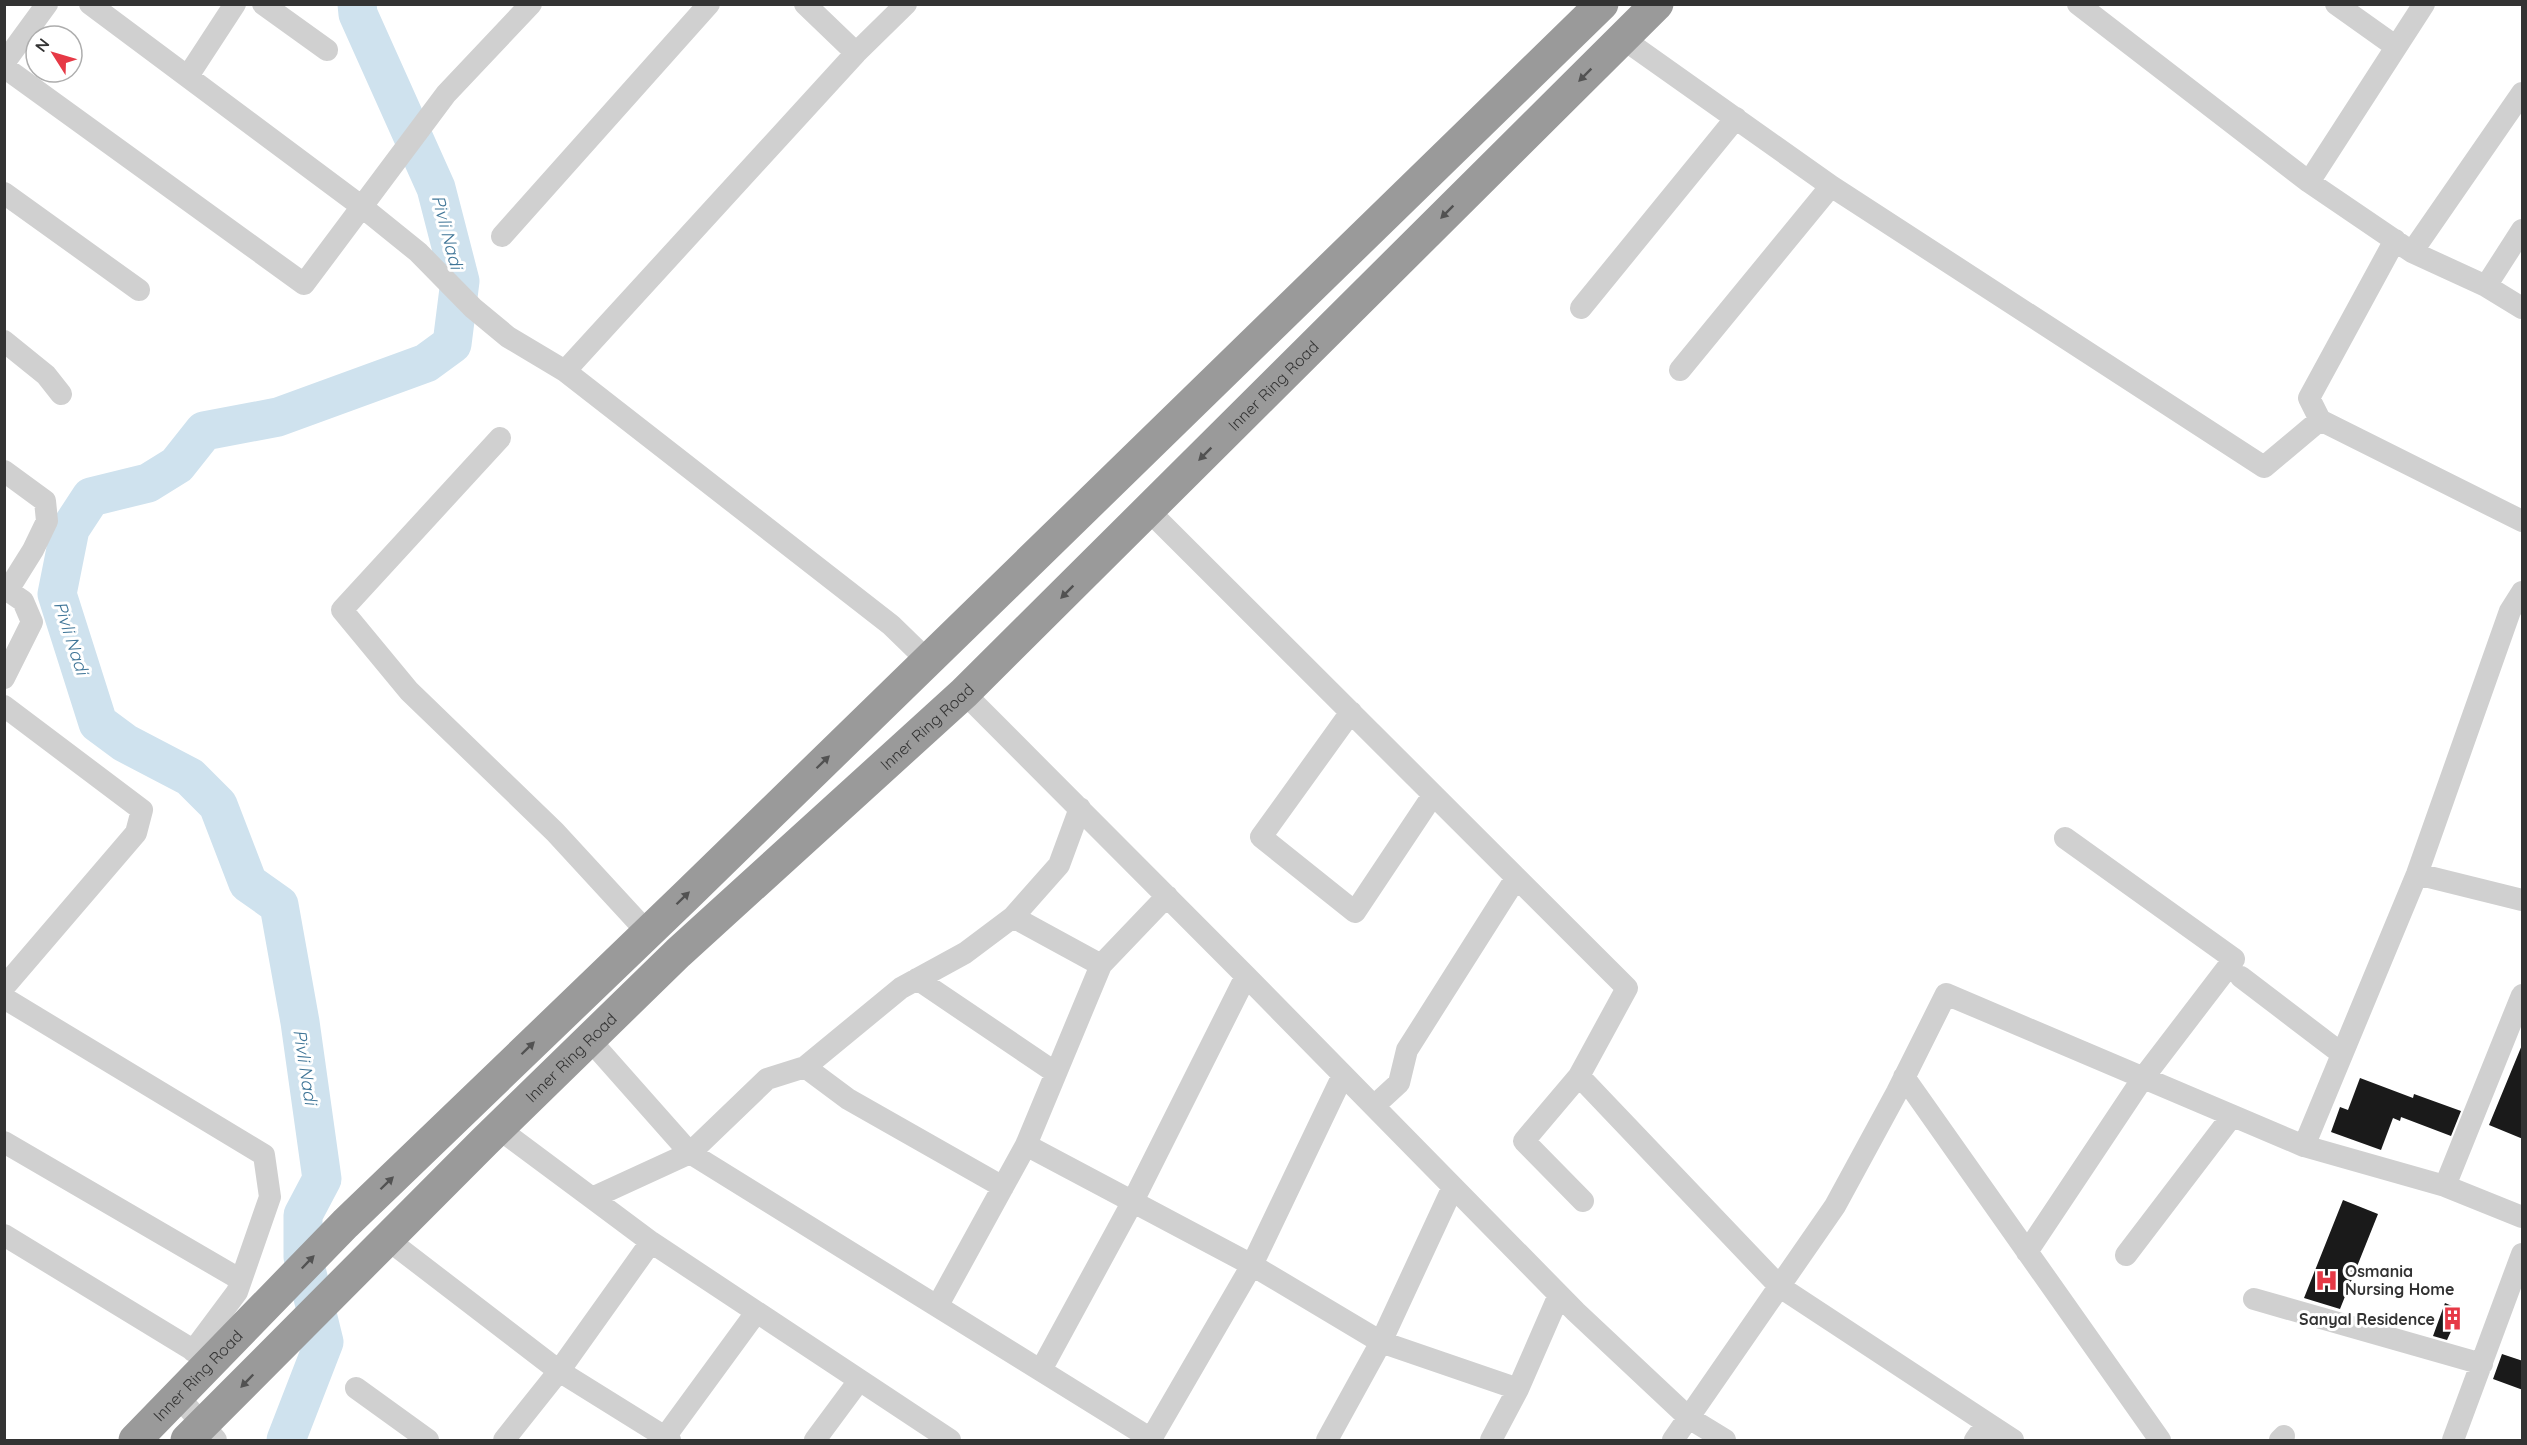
<svg xmlns="http://www.w3.org/2000/svg" width="2527" height="1445" viewBox="0 0 2527 1445" font-family="Quicksand,sans-serif">
<style>
.lines{fill:none;stroke-linecap:round;stroke-linejoin:round}
.river{stroke:#cfe2ee;stroke-width:39}
.building{fill:#1a1a1a}
.minor{stroke:#d0d0d0;stroke-width:22}
.highway{stroke:#9a9a9a;stroke-width:33}
.oneway{fill:#525252}
.labels{text-anchor:middle;stroke-width:6;stroke-linejoin:round;paint-order:stroke}
.street-label{font-size:16px;fill:#333;stroke:#fff}
.poi-label{font-size:16px;font-weight:bold;fill:#333;stroke:#fff;text-anchor:start}
.water-label{font-size:18px;font-style:italic;fill:#3f7597;stroke:#fff}
</style>
<rect width="100%" height="100%" fill="#fff"/>
<g class="lines">
<!-- river -->
<path class="river" d="M 286,1440 L 324,1342 L 303,1257 L 303,1215 L 322,1179 L 300,1022 L 279,905 L 248,883 L 218,805 L 190,777 L 125,743 L 98,723 L 57,594 L 70,529 L 91,497 L 148,483 L 177,465 L 204,431 L 278,417 L 426,363 L 452,344 L 460,281 L 436,188 L 358,14 L 357,4"/>
</g>
<!-- building -->
<path class="building" d="M 2522,1045 L 2523,1045 L 2523,1139 L 2489,1125 Z
M 2360,1078 L 2413,1098 L 2414,1094 L 2461,1111 L 2451,1136 L 2401,1117 L 2400,1121 L 2393,1118 L 2381,1150 L 2331,1132 L 2340,1107 L 2348,1110 Z
M 2343,1200 L 2378,1214 L 2340,1309 L 2304,1298 Z
M 2445,1303 L 2459,1309 L 2456,1329 L 2453,1327 L 2447,1340 L 2433,1336 Z
M 2502,1354 L 2523,1361 L 2523,1390 L 2493,1379 Z"/>
<g class="lines">
<!-- minor -->
<path class="minor" d="M 90,4 L 361,206 L 418,252 L 473,308 L 508,337 L 565,371
M 263,4 L 327,50
M 805,4 L 856,53
M 906,4 L 856,53 L 565,371 L 891,625 L 927,660
M 2078,4 L 2309,182
M 2336,4 L 2395,46
M 1622,38 L 1831,186 L 1680,370
M 4,63 L 47,4
M 4,67 L 304,284 L 446,94 L 531,4
M 188,76 L 235,4
M 2522,93 L 2412,252 L 2486,286 L 2522,308
M 1831,186 L 2264,467 L 2320,420
M 4,193 L 139,290
M 502,236 L 709,4
M 2395,240 L 2309,398 L 2320,420 L 2522,521
M 2412,252 L 2309,182 L 2424,4
M 2486,286 L 2522,230
M 1581,308 L 1736,118
M 4,341 L 46,375 L 61,394
M 500,438 L 342,610 L 409,691 L 555,832 L 648,933
M 4,471 L 45,501 L 47,521 L 33,550 L 8,590
M 1149,511 L 1627,988 L 1579,1076 L 1780,1287 L 1987,1423 L 1975,1440
M 4,588 L 23,601 L 32,622 L 4,678
M 2522,592 L 2510,611 L 2417,874 L 2304,1146 L 2445,1186 L 2522,1217
M 964,693 L 1246,976 L 1576,1312 L 1689,1418 L 1725,1440
M 4,706 L 142,810 L 136,833 L 4,987
M 1351,712 L 1261,837 L 1355,912 L 1433,795
M 2417,874 L 2522,900
M 1013,917 L 1059,865 L 1080,808
M 2241,977 L 2342,1054
M 917,979 L 1056,1073
M 4,998 L 264,1155 L 270,1197 L 237,1292 L 193,1351
M 589,1039 L 690,1153 L 1153,1440
M 805,1067 L 848,1099 L 1003,1187
M 1579,1076 L 1524,1141 L 1583,1201
M 1904,1077 L 2160,1440
M 1374,1106 L 1399,1083 L 1407,1050 L 1516,878
M 498,1128 L 592,1198 L 690,1153 L 767,1079 L 805,1067 L 901,988 L 965,953 L 1013,917 L 1101,965
M 4,1142 L 241,1280
M 1026,1145 L 1252,1265 L 1381,1342 L 1518,1389
M 2445,1186 L 2522,995
M 592,1198 L 651,1242
M 4,1235 L 206,1358
M 387,1239 L 559,1371 L 670,1440
M 2027,1252 L 2143,1078 L 2234,959 L 2065,838
M 2126,1255 L 2232,1116
M 2254,1299 L 2482,1364
M 938,1305 L 1026,1145 L 1101,965 L 1167,896
M 1041,1370 L 1133,1201 L 1246,976
M 356,1388 L 428,1440
M 178,1396 L 216,1440
M 1987,1423 L 2013,1440
M 665,1437 L 755,1314
M 1151,1439 L 1252,1265 L 1343,1075
M 504,1440 L 559,1371 L 651,1242 L 950,1440
M 815,1440 L 858,1382
M 1327,1440 L 1381,1342 L 1453,1187
M 1491,1440 L 1518,1389 L 1559,1295
M 1673,1440 L 1835,1206 L 1897,1092 L 1946,994 L 2304,1146
M 2280,1440 L 2284,1436
M 2453,1440 L 2522,1254"/>
<!-- highway -->
<g class="highway">
<path id="s1" d="M 135,1440 L 345,1224 L 687,895 L 1602,4"/>
<path id="s2" d="M 187,1440 L 485,1141 L 678,953 L 964,693 L 1657,4"/>
</g>
</g>
<!-- one-way arrows -->
<defs><path id="oneway-solid" d="M-6-.8H1V-3.2L6.5 0L1 3.2V.8H-6Z" transform="scale(1.5)"/></defs>
<g class="oneway">
<use href="#oneway-solid" transform="translate(1585 75) rotate(135)"/>
<use href="#oneway-solid" transform="translate(1447 212) rotate(135)"/>
<use href="#oneway-solid" transform="translate(1205 454) rotate(135)"/>
<use href="#oneway-solid" transform="translate(1067 592) rotate(135)"/>
<use href="#oneway-solid" transform="translate(823 762) rotate(-44)"/>
<use href="#oneway-solid" transform="translate(683 898) rotate(-44)"/>
<use href="#oneway-solid" transform="translate(528 1048) rotate(-44)"/>
<use href="#oneway-solid" transform="translate(387 1183) rotate(-44)"/>
<use href="#oneway-solid" transform="translate(308 1262) rotate(-46)"/>
<use href="#oneway-solid" transform="translate(247 1381) rotate(134)"/>
</g>
<!-- icons -->
<defs>
<symbol id="hospital-bare" viewBox="-9 -9 18 18"><path d="M-5-5h3v3.5h4V-5h3V5h-3V1.5h-4V5h-3Z" fill="#e63946" stroke="#fff" stroke-width="2.5" paint-order="stroke"/></symbol>
<symbol id="building-bare" viewBox="-9 -9 18 18"><path d="M-4-6H4V6H1V3H-1V6H-4ZM-2.5-4.3h1.7v1.8h-1.7ZM.8-4.3h1.7v1.8H.8ZM-2.5-1h1.7V.8h-1.7ZM.8-1h1.7V.8H.8Z" fill="#e63946" stroke="#fff" stroke-width="2.5" paint-order="stroke"/></symbol>
</defs>
<g fill-rule="evenodd">
<use href="#hospital-bare" x="2310" y="1264" width="33" height="33"/>
<use href="#building-bare" x="2436" y="1302" width="33" height="33"/>
</g>
<g class="labels">
<!-- street labels -->
<g class="street-label">
<text dy="6" stroke="none"><textPath href="#s2" startOffset="1514">Inner Ring Road</textPath></text>
<text dy="6" stroke="none"><textPath href="#s2" startOffset="1028">Inner Ring Road</textPath></text>
<text dy="6" stroke="none"><textPath href="#s2" startOffset="542">Inner Ring Road</textPath></text>
<text dy="6" stroke="none"><textPath href="#s1" startOffset="90">Inner Ring Road</textPath></text>
</g>
<!-- poi labels -->
<g class="poi-label">
<text x="2345" y="1277">Osmania<tspan x="2345" dy="18">Nursing Home</tspan></text>
<text x="2435" y="1325" text-anchor="end">Sanyal Residence</text>
</g>
<!-- water labels -->
<g class="water-label">
<text transform="translate(447 232) rotate(75)" y="6">Pivli Nadi</text>
<text transform="translate(71 638) rotate(72)" y="6">Pivli Nadi</text>
<text transform="translate(305 1067) rotate(81)" y="6">Pivli Nadi</text>
</g>
</g>
<!-- border -->
<rect width="2527" height="1445" fill="none" stroke="#333333" stroke-width="12"/>
<!-- north arrow -->
<g transform="translate(54 54) rotate(307)"><circle r="28" fill="#ffffff" stroke="#adadad" stroke-width="1.5"/>
<path d="M0-4.5L10 22L0 15L-10 22Z" fill="#e63946"/>
<text y="-9" font-size="16" font-weight="bold" text-anchor="middle" fill="#333333">N</text>
</g>
</svg>
